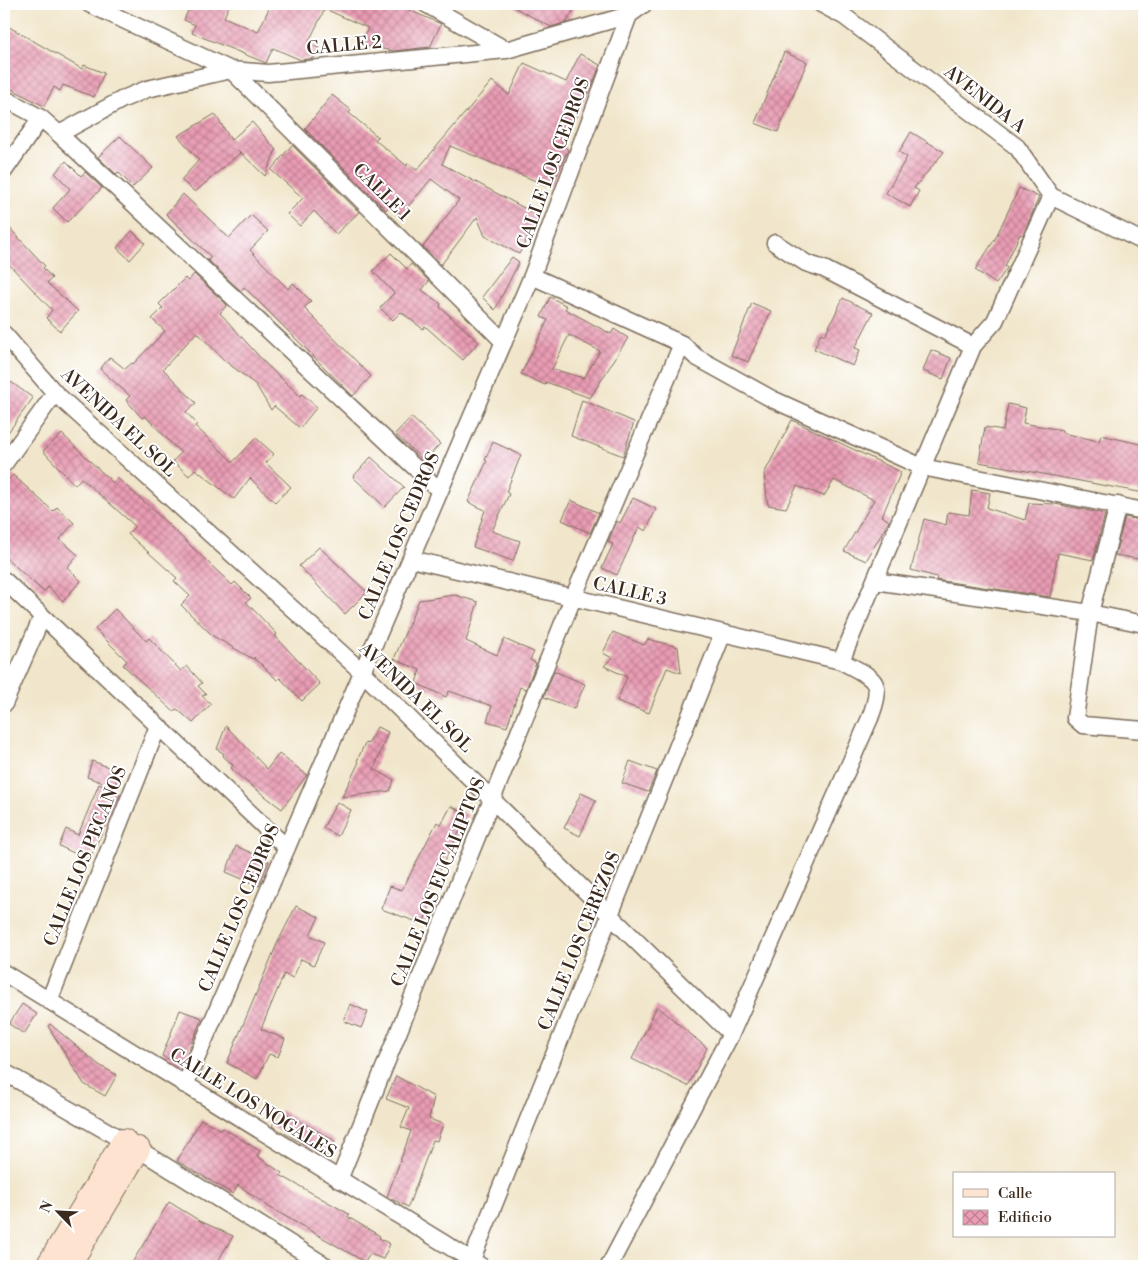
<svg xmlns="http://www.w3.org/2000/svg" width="1148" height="1270" viewBox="0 0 1148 1270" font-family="'Libre Bodoni',serif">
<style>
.building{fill:url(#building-cross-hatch);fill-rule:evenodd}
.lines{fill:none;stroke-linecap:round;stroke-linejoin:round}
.street-casing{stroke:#7b6c5b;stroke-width:19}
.secondary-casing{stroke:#7b6c5b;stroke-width:26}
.street{stroke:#fff;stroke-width:16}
.secondary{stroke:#fee3d1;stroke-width:24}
.labels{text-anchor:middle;stroke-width:4;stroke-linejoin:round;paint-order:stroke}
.street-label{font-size:18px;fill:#3b2a1e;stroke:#fff}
</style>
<defs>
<pattern id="building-cross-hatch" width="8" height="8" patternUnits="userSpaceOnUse" patternTransform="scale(1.25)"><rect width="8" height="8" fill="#e99cb4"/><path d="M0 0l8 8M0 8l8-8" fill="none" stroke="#be7f92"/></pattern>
</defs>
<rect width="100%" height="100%" fill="#fff"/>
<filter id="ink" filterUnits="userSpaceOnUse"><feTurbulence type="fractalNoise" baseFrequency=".02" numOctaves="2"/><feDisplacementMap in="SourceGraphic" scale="10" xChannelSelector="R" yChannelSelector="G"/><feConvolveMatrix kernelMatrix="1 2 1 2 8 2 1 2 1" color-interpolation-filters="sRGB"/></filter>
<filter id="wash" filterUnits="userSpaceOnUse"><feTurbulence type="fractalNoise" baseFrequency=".0096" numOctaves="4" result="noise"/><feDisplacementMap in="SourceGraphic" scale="20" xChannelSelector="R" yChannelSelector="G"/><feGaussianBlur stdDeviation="1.12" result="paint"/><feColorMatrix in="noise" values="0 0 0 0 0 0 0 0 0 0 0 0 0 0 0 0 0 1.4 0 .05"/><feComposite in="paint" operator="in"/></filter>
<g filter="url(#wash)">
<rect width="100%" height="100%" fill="#f1e6cb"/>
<g id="blocks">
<!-- building -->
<path class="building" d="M 191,4 L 230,4 L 224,17 L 258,32 L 271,4 L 395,4 L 441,24 L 430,47 L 394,51 L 360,45 L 368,28 L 325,9 L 308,43 L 319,48 L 314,58 L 301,60 L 273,48 L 266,63 L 192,33 L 195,25 L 184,20 Z
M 508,4 L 577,4 L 567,22 L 551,27 Z
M 4,24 L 82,69 L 84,65 L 104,73 L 94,97 L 63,85 L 60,91 L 54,87 L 44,106 L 4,85 Z
M 784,52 L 807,62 L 778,132 L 755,123 Z
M 580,54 L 600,65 L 593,83 L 561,143 L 568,150 L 551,187 L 450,146 L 442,164 L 539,216 L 519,254 L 485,236 L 477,217 L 441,265 L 423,247 L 459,200 L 431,179 L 401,215 L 390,205 L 386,210 L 305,129 L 332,95 L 351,110 L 349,113 L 378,137 L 375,140 L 407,166 L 408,163 L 417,170 L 492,81 L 509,95 L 524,63 L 566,82 Z
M 215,114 L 231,140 L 252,122 L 276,150 L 265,176 L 238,150 L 240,153 L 195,192 L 181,180 L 199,160 L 178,136 Z
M 911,132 L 944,152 L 914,188 L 919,191 L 910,207 L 886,193 L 907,157 L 899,152 Z
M 120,136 L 153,168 L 133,187 L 118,172 L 116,174 L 98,157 Z
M 292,145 L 359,212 L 336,234 L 314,211 L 300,226 L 287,214 L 303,198 L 271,170 Z
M 66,161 L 81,176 L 85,172 L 102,188 L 67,222 L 53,208 L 70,189 L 55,173 Z
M 1019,188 L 1039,197 L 1023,235 L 1020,234 L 1005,266 L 1007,268 L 996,284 L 975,270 L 995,239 Z
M 183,194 L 229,238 L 251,215 L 268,231 L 250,250 L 288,289 L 293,283 L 311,301 L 304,308 L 371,376 L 353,396 L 244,287 L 241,291 L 208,260 L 211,257 L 166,214 Z
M 4,222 L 45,266 L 43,268 L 52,278 L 47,283 L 78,311 L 60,331 L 46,318 L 52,310 L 4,259 Z
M 132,231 L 145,243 L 130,260 L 117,248 Z
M 391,253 L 407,269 L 411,264 L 429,281 L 422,290 L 441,304 L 440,307 L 479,342 L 463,360 L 425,326 L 423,329 L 401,312 L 393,320 L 380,308 L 394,293 L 373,271 Z
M 512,257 L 519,262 L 495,310 L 482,297 Z
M 194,274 L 227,305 L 220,313 L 265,363 L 300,396 L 302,394 L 317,407 L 300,428 L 274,406 L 271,410 L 256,385 L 224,360 L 197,332 L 163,369 L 196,403 L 186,412 L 197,424 L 195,426 L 233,462 L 256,438 L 274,454 L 266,463 L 291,487 L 275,502 L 250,478 L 234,499 L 195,469 L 189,476 L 173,461 L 181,453 L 145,416 L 142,418 L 126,400 L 130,396 L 100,369 L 110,357 L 125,369 L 132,363 L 133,364 L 165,331 L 152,319 L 163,308 L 159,304 L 185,278 L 188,281 Z
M 550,297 L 567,306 L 565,309 L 611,334 L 614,329 L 628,338 L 590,398 L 546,382 L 545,385 L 521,374 L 548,320 L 541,317 ZM 569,335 L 600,351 L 584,378 L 552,369 Z
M 843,298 L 873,313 L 855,348 L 860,350 L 853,366 L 814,349 L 821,333 L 825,335 Z
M 752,303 L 771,311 L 748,362 L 731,355 Z
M 931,350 L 951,358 L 943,379 L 923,371 Z
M 11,382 L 33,398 L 4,438 L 4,392 Z
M 582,400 L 634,422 L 623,456 L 571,436 Z
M 1008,404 L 1026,408 L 1023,423 L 1062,430 L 1062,433 L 1099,441 L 1101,435 L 1144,445 L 1144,493 L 979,462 L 985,427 L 1003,430 Z
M 411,417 L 440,444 L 424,461 L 395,434 Z
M 792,420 L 901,472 L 882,516 L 889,521 L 866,561 L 844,551 L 874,500 L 834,480 L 824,496 L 797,486 L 786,508 L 768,505 L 764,474 Z
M 62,434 L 113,483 L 117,478 L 151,508 L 232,585 L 235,582 L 251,598 L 246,602 L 277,634 L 275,636 L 320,684 L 302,701 L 280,678 L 277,680 L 261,664 L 254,659 L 255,657 L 253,659 L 213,636 L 181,605 L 190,596 L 174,581 L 177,578 L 128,534 L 135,526 L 81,478 L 75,485 L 43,451 Z
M 493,442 L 521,455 L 506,492 L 509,494 L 492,531 L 520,541 L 513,561 L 473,547 L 485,510 L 468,502 L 487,461 L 485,460 Z
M 371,457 L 404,487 L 385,507 L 353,477 Z
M 13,475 L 53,511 L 57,507 L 74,523 L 60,539 L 78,555 L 67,567 L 81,581 L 63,601 L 48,587 L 44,592 L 4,556 L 4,485 Z
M 972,490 L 990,493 L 987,508 L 1025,520 L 1029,503 L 1055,504 L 1105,514 L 1093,560 L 1058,553 L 1050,597 L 936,580 L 937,577 L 911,570 L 924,519 L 946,525 L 948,512 L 969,515 Z
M 633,498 L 656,509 L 646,531 L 639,527 L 617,575 L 602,568 L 613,544 L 608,542 L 617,521 L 620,523 Z
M 571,500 L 599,513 L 590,533 L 562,520 Z
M 1125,517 L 1144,521 L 1144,560 L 1115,555 Z
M 319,547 L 367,592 L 345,614 L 299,566 Z
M 455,595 L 478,602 L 466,641 L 497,655 L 504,639 L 534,652 L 530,660 L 536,663 L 526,689 L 520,687 L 507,727 L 487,721 L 492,706 L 449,691 L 446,697 L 416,683 L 420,670 L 394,659 L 419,600 Z
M 115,609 L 146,641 L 149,638 L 181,671 L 187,666 L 202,683 L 198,686 L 206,694 L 202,696 L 211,704 L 193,723 L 177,709 L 173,711 L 123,665 L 127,661 L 95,629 Z
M 613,632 L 644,645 L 648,639 L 678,647 L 681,673 L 667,668 L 649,713 L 617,701 L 627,677 L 604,666 L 612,658 L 603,653 Z
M 554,671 L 585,684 L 574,709 L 544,697 Z
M 226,726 L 267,769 L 279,754 L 307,775 L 282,809 L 240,777 L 231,768 L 233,765 L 223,756 L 224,754 L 217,749 Z
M 377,727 L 388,732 L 374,769 L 394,780 L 390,791 L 342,797 L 359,762 L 357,761 L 365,743 L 368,744 Z
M 92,761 L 119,771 L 114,787 L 87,777 Z
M 630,761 L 657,771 L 648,792 L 622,783 Z
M 99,784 L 120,794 L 89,860 L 59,846 L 66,829 L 78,835 Z
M 581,793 L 596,800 L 580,836 L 564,828 Z
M 337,802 L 351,810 L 338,836 L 323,828 Z
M 451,806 L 468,815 L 425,899 L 434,893 L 423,924 L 381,909 L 390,886 L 402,890 L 437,822 L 441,825 Z
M 236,846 L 269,861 L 259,886 L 226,872 Z
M 296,906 L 319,917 L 310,935 L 324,942 L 314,965 L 301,959 L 293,978 L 284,974 L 261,1029 L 285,1039 L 278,1057 L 269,1054 L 257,1079 L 227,1063 L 277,944 Z
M 22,1004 L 37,1014 L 24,1034 L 9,1024 Z
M 350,1004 L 368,1012 L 361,1028 L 344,1021 Z
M 657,1006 L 707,1048 L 688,1086 L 632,1059 Z
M 180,1010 L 202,1018 L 182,1066 L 162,1056 Z
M 50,1024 L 99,1065 L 117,1075 L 105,1096 L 84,1084 L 48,1026 Z
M 396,1076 L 434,1097 L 429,1119 L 443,1124 L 437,1141 L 433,1140 L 408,1207 L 387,1197 L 411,1131 L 401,1127 L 409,1108 L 386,1099 Z
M 281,1110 L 335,1141 L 326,1157 L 272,1126 Z
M 201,1119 L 221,1130 L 223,1128 L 260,1151 L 257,1156 L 282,1173 L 280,1175 L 349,1214 L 348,1217 L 380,1236 L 379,1238 L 390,1244 L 383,1259 L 370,1254 L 365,1262 L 269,1207 L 238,1185 L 233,1194 L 177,1161 Z
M 169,1202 L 200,1221 L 233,1236 L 215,1266 L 130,1266 Z"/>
</g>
</g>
<g filter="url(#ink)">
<use href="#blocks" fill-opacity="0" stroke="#7b6c5b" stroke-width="1"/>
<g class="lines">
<defs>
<path id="street" d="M 89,4 L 231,70 L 504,342
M 426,4 L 506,50
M 821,4 L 845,17 L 1017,147 L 1051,196 L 1144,242
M 4,98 L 41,118 L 59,134 L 440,491
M 59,134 L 123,99 L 147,89 L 231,70 L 268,73 L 506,50 L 629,15 L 631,9
M 4,171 L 41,118
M 775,243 L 806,263 L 824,269 L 973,346
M 532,276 L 682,344 L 696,357 L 772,399 L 922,467 L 1144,511
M 4,334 L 55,393 L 362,672 L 731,1034
M 4,464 L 55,393
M 1118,505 L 1090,613 L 1075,718 L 1083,725 L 1144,730
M 411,559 L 841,661 C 874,679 885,679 870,718 L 731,1034 L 609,1266
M 4,580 L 287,848
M 875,581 L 1090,613 L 1144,624
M 841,661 L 973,346 L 995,321 L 1051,196
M 4,704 L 42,617
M 4,973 L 481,1266
M 49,1001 L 158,726
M 4,1072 L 138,1149 L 326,1266
M 185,1085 L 532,276 L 629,15 L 644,4
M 339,1180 L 573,598 L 682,344
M 471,1262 L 723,633"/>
<path id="secondary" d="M 48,1266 L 124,1141
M 68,1266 L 138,1149"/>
</defs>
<!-- street casing -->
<use href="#street" class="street-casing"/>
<!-- secondary casing -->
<use href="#secondary" class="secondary-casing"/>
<!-- street -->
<use href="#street" class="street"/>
<!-- secondary -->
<use href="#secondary" class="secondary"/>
</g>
</g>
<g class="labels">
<!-- street labels -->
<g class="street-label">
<text transform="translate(344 45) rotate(-5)" y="6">CALLE 2</text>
<text transform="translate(985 99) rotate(38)" y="6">AVENIDA A</text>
<text transform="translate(553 163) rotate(-70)" y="6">CALLE LOS CEDROS</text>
<text transform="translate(382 192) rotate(45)" y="6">CALLE 1</text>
<text transform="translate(119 422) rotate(43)" y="6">AVENIDA EL SOL</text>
<text transform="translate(399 536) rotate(-67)" y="6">CALLE LOS CEDROS</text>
<text transform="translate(630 591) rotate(13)" y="6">CALLE 3</text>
<text transform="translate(416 697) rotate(44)" y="6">AVENIDA EL SOL</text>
<text transform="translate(85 856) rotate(-68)" y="6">CALLE LOS PECANOS</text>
<text transform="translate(438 882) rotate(-68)" y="6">CALLE LOS EUCALIPTOS</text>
<text transform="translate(239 908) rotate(-67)" y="6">CALLE LOS CEDROS</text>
<text transform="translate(579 941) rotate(-68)" y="6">CALLE LOS CEREZOS</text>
<text transform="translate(253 1103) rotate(32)" y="6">CALLE LOS NOGALES</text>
</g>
</g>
<!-- margin -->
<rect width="1148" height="1270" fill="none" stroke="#fff" stroke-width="20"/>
<!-- legend -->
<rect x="953" y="1172" width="162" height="65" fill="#ffffff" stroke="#b1aaa5"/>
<rect x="963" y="1189" width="25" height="8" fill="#fee3d1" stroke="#b1aaa5"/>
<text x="998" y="1198" font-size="15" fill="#3b2a1e">Calle</text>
<rect x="963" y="1210" width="25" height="15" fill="url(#building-cross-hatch)" stroke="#b1aaa5"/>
<text x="998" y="1222" font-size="15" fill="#3b2a1e">Edificio</text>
<!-- north arrow -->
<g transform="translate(58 1212) rotate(294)" stroke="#ffffff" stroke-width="4" paint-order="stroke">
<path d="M0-4L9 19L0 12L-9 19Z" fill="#3b2a1e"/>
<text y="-8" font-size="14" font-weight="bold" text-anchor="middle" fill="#3b2a1e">N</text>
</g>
</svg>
